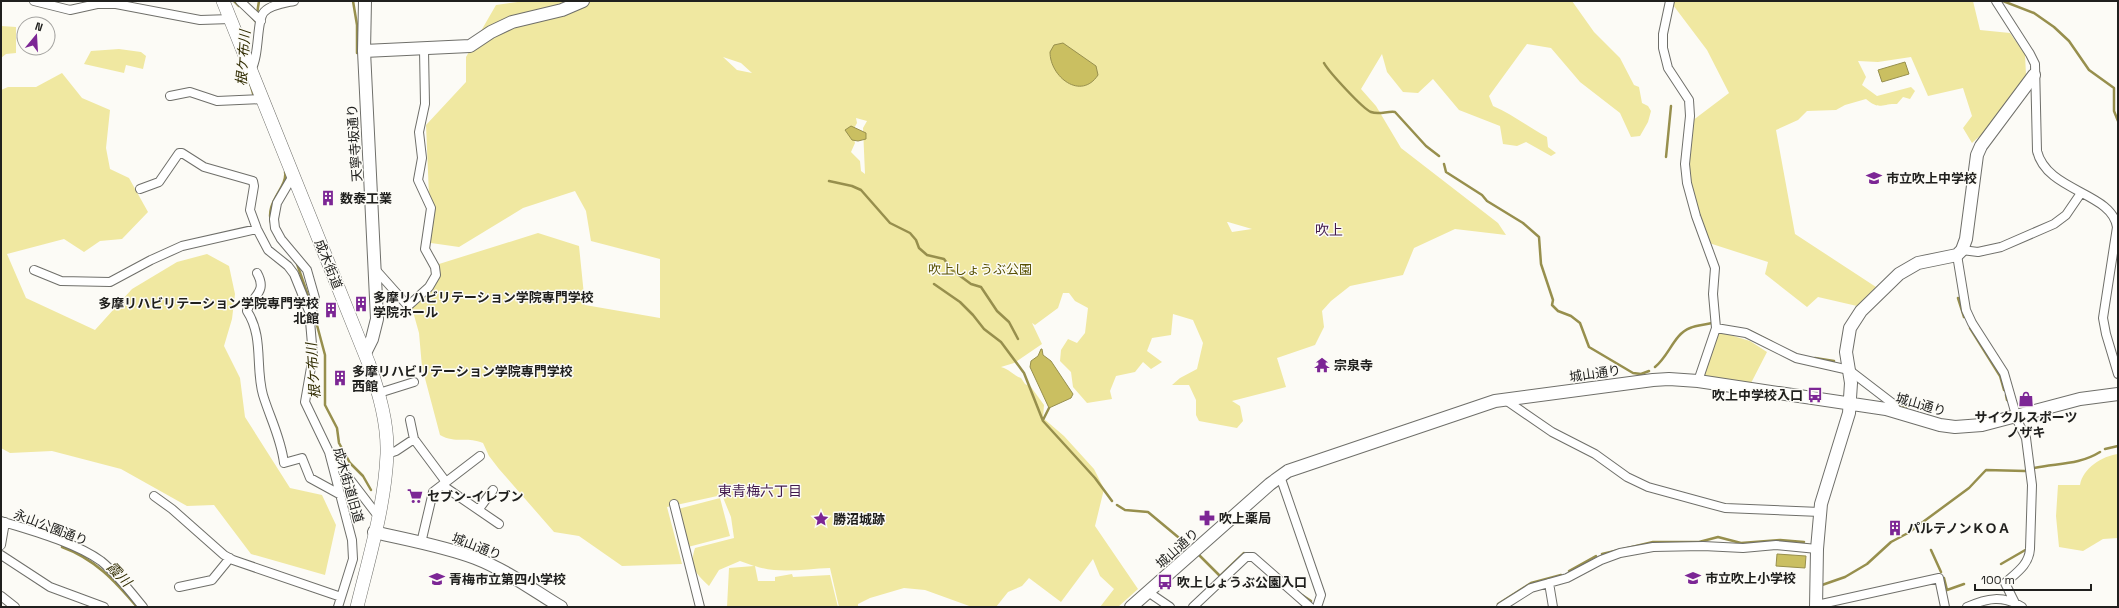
<svg xmlns="http://www.w3.org/2000/svg" width="2119" height="608" viewBox="0 0 2119 608" font-family="'Space Grotesk','Noto Sans JP',sans-serif">
<style>
.green{fill:#f0e8a1;fill-rule:evenodd}
.water{fill:#cabf61;stroke:#978f4d}
.lines{fill:none;stroke-linecap:round;stroke-linejoin:round}
.stream{stroke:#978f4d;stroke-width:2.5}
.street-casing{stroke:#6f6f6a;stroke-width:10}
.secondary-casing{stroke:#6f6f6a;stroke-width:14}
.primary-casing{stroke:#6f6f6a;stroke-width:14}
.street{stroke:#fff;stroke-width:8}
.secondary{stroke:#fff;stroke-width:12}
.primary{stroke:#fff;stroke-width:13}
.labels{text-anchor:middle;stroke-width:3;stroke-linejoin:round;paint-order:stroke}
.street-label{font-size:13px;fill:#20201e;stroke:#fcfbf6}
.poi-label{font-size:13px;font-weight:bold;fill:#20201e;stroke:#fcfbf6;text-anchor:start}
.park-label{font-size:13px;fill:#575002;stroke:#fcfbf6}
.water-label{font-size:14px;font-style:italic;fill:#322d03;stroke:#fcfbf6}
.neighbourhood-label{font-size:14px;fill:#41194d;stroke:#fcfbf6}
</style>
<rect width="100%" height="100%" fill="#fcfbf6"/>
<!-- green -->
<path class="green" d="M 525,1 L 1572,1 L 1594,32 L 1620,58 L 1634,85 L 1639,87 L 1642,103 L 1648,106 L 1651,111 L 1648,122 L 1640,136 L 1631,137 L 1620,113 L 1580,82 L 1551,48 L 1527,44 L 1489,96 L 1493,106 C 1512,114 1528,127 1547,137 L 1548,147 L 1556,153 L 1551,156 L 1526,142 L 1517,146 L 1503,144 L 1500,126 L 1459,110 L 1433,79 L 1418,93 L 1403,92 L 1387,72 L 1382,54 L 1361,89 L 1376,106 L 1401,148 L 1498,223 L 1506,235 L 1455,229 L 1414,248 L 1403,275 L 1350,286 L 1331,301 L 1322,311 L 1324,327 L 1315,345 L 1277,358 L 1286,387 L 1232,401 L 1240,406 L 1243,421 L 1237,428 L 1199,421 L 1196,415 L 1196,400 L 1189,385 L 1172,385 L 1180,378 L 1197,369 L 1203,343 L 1193,320 L 1173,314 L 1171,335 L 1152,338 L 1147,351 L 1162,362 L 1151,369 L 1143,362 L 1135,372 L 1116,376 L 1110,391 L 1112,399 L 1087,403 L 1073,387 L 1071,372 L 1060,361 L 1061,350 L 1068,339 L 1077,343 L 1085,333 L 1088,308 L 1075,301 L 1069,293 L 1063,293 L 1058,308 L 1035,325 L 1032,323 L 1042,344 L 1014,363 L 1001,367 C 1011,370 1014,376 1021,378 L 1025,384 L 1031,387 L 1044,405 L 1043,418 L 1064,436 L 1094,469 L 1104,489 L 1095,526 L 1138,589 L 1118,607 L 1100,607 L 1114,589 L 1100,576 L 1093,559 L 1061,602 L 1029,578 L 1022,586 L 1008,592 L 996,607 L 972,607 L 925,590 L 904,588 L 870,598 L 858,604 L 858,607 L 839,607 L 830,568 C 805,569 778,574 755,566 L 758,581 L 775,581 L 775,577 L 792,574 L 793,577 L 830,575 L 838,607 L 727,607 L 729,568 L 754,566 L 740,561 L 719,570 L 709,586 C 695,573 689,567 695,548 L 734,538 L 731,517 L 722,495 L 667,507 L 682,564 L 622,566 L 579,536 L 554,532 L 499,469 L 489,456 L 483,443 C 466,436 456,444 440,435 L 422,367 L 419,333 L 412,308 L 437,281 L 439,264 L 538,233 L 579,246 L 585,305 L 660,318 L 660,259 L 591,241 L 586,211 L 575,191 L 523,208 L 459,247 L 431,243 L 426,125 L 466,82 L 466,57 L 496,5 ZM 723,57 L 741,63 L 752,73 L 737,70 ZM 856,118 L 867,121 L 863,128 L 865,174 L 861,171 L 860,161 L 851,152 L 855,143 L 852,132 L 857,123 ZM 1227,222 L 1228,222 L 1252,229 L 1232,232 Z
M 1670,1 L 1973,1 L 1980,30 L 2010,33 L 2025,54 L 2026,75 L 1990,127 L 1972,143 L 1963,128 L 1972,116 L 1963,88 L 1928,96 L 1911,57 L 1878,62 L 1858,61 L 1866,77 L 1862,85 L 1877,96 L 1911,87 L 1915,91 L 1910,99 L 1903,97 L 1897,104 C 1882,103 1880,111 1866,99 L 1845,105 L 1836,110 L 1807,111 L 1798,120 L 1776,130 L 1795,234 L 1876,287 L 1857,306 L 1818,297 L 1807,307 L 1765,274 L 1768,262 L 1709,243 L 1691,188 L 1688,167 L 1692,121 L 1729,93 L 1707,50 Z
M 1,26 L 16,27 L 16,53 L 6,54 L 1,58 Z
M 119,49 L 141,52 L 146,56 L 143,69 L 126,65 L 124,73 L 84,64 L 91,51 Z
M 62,73 L 82,98 L 110,110 L 106,148 L 110,169 L 129,178 L 148,212 L 122,239 L 100,241 L 84,252 L 64,239 L 7,254 L 26,298 L 95,330 L 132,289 L 177,262 L 207,254 L 229,266 L 235,294 L 232,319 L 224,346 L 240,378 L 245,417 L 290,488 L 322,495 L 336,525 L 325,575 L 251,554 L 214,505 L 187,506 L 121,469 L 52,451 L 10,453 L 1,448 L 1,90 L 8,87 L 36,87 Z
M 1720,332 L 1750,341 L 1767,352 L 1750,385 L 1706,378 L 1703,374 L 1716,333 Z
M 2118,454 L 2118,538 L 2103,539 L 2083,551 L 2059,547 L 2056,516 L 2058,485 L 2080,485 C 2083,468 2102,456 2118,454 Z
M 720,498 L 730,536 L 688,547 L 678,509 Z"/>
<!-- water -->
<path class="water" d="M 1063,43 L 1096,66 L 1098,75 C 1081,101 1050,77 1050,52 L 1054,45 Z
M 1905,62 L 1909,74 L 1882,82 L 1878,70 Z
M 851,126 L 866,133 L 866,139 L 858,141 L 852,140 L 845,130 Z
M 1041,349 L 1042,349 L 1043,355 L 1051,361 L 1073,394 L 1071,398 L 1049,408 L 1030,367 L 1031,361 L 1038,356 Z
M 1777,554 L 1806,556 L 1805,568 L 1776,566 Z"/>
<g class="lines">
<!-- stream -->
<path class="stream" d="M 234,1 L 239,6
M 353,1 L 357,25 L 357,53
M 2003,1 L 2034,13 L 2054,27 L 2069,41 L 2089,70 L 2114,88 L 2114,111 L 2118,121
M 257,14 L 259,1
M 252,17 L 256,22
M 1324,63 C 1329,72 1363,109 1371,112 C 1379,115 1387,111 1395,112 L 1426,146 L 1439,156
M 250,83 L 254,97
M 1666,157 L 1671,106
M 1444,164 L 1446,172 L 1482,195 L 1487,201 L 1523,223 L 1539,237 L 1541,264 L 1553,300 L 1552,305 L 1558,311 L 1571,316 L 1580,323 L 1589,347 L 1633,373 L 1641,374 L 1649,371
M 829,181 L 852,186 L 861,190 L 890,223 L 910,233 L 916,240 L 919,248 L 927,255 L 944,259 L 952,270 L 971,284 L 981,287 L 997,311 L 1009,322 L 1018,339
M 272,226 C 263,202 288,188 285,172
M 296,261 L 311,304
M 934,284 L 960,302 L 973,315 L 984,329 L 1001,342 L 1024,373 L 1043,421 L 1095,478 L 1112,501
M 1958,298 L 1964,317
M 314,314 L 325,355 L 325,405 L 337,428 L 339,443 L 350,463 L 363,476 L 371,490
M 1970,328 L 2000,376 L 2004,390
M 1750,331 L 1772,342
M 1815,358 L 1834,361
M 1655,367 C 1669,356 1674,334 1690,328 C 1697,325 1705,325 1712,323
M 2006,395 L 2007,400
M 1894,401 L 1906,408
M 1043,420 L 1049,408
M 2105,449 L 2118,446
M 2034,468 C 2058,463 2079,465 2100,452
M 1117,505 L 1125,510 L 1148,512 L 1190,547
M 62,547 C 95,559 115,581 137,607
M 1931,550 L 1941,572
M 1198,554 L 1220,576 L 1244,553
M 1602,554 L 1653,542 L 1699,542 L 1718,537 L 1741,543 L 1780,540 L 1804,542
M 2001,564 L 2027,549
M 1569,571 L 1596,556
M 1944,578 L 1947,590 L 1964,584
M 1822,585 L 1845,577 L 1867,564 L 1891,542 L 1908,533 L 1969,488 L 1986,470 L 2025,471
M 1302,595 L 1311,601
M 1498,604 L 1531,583 L 1561,575"/>
<defs>
<path id="street" d="M 34,1 L 70,10 L 97,4 L 116,4 L 200,20 L 231,19
M 240,1 L 261,21
M 1670,1 L 1663,34 L 1663,48 L 1668,68 L 1689,100 L 1690,116 L 1685,164 L 1687,183 L 1696,216 L 1715,268 L 1713,294 L 1716,328 L 1698,381
M 1996,1 L 2030,54 L 2035,64 L 2037,151 C 2047,192 2112,192 2117,227 L 2103,318 L 2106,334 L 2118,374
M 251,70 C 260,55 256,21 264,12 C 270,5 285,3 294,1
M 170,96 L 190,92 L 217,101 L 263,99
M 294,174 L 277,203 L 274,219 L 275,228 L 281,239 L 307,270 L 315,298 L 310,321 L 313,356 L 305,402 L 329,452 L 352,540 L 353,559 L 338,607
M 140,189 L 159,182 L 179,153 L 182,153 L 204,167 L 253,181 L 254,186 L 250,210 L 257,229 L 268,250 L 288,266 L 294,274 L 311,316
M 1962,250 L 1978,252 L 2001,247 L 2054,224 L 2066,215 L 2081,193
M 1957,255 L 1966,310 L 1972,323 L 2004,373 L 2018,422 L 2026,438 L 2032,485 L 2030,549 C 2029,565 2016,573 2005,583 L 2015,603
M 375,269 L 408,306 L 429,287 L 436,275 L 435,267 L 425,249 L 431,208 L 418,180 L 422,158 L 419,132 L 425,104 L 424,50
M 34,270 L 61,281 L 110,282 L 151,260 L 182,246 L 257,229
M 257,273 C 268,293 252,295 247,311 C 264,337 255,367 263,395 C 270,418 281,438 284,463 L 302,458 L 310,478 L 341,495
M 1716,328 L 1746,333 L 1796,358 L 1849,370 L 1892,403 L 1898,412
M 379,393 L 414,382
M 1504,399 L 1552,432 L 1595,454 L 1627,477 L 1648,487 L 1725,508 L 1820,512
M 410,420 L 414,439 L 446,482
M 387,454 L 396,451 L 414,439
M 332,456 L 378,516
M 1280,476 L 1321,595 L 1317,607
M 442,485 L 499,524
M 154,496 L 172,509 L 224,555 L 233,560 L 341,597
M 674,504 L 700,607
M 479,509 L 493,490
M 1,521 C 32,531 75,542 101,561 C 117,574 130,591 143,607
M 421,543 L 433,492 L 480,456
M 1,545 L 5,522
M 1,555 L 50,587 L 104,607
M 1549,583 L 1553,607
M 179,587 L 212,580 L 230,558
M 1148,592 L 1170,607
M 1,596 L 15,607
M 1817,605 L 1939,578 L 1945,607
M 1193,607 L 1246,557 L 1253,557 L 1310,607
M 1501,607 L 1531,588 L 1567,578 L 1601,560 L 1620,553 L 1653,547 L 1703,546 L 1743,548 L 1776,545 L 1817,549
M 1967,607 C 1987,598 2003,595 2022,607"/>
<path id="secondary" d="M 365,1 L 364,51 L 377,319 L 372,339 L 365,353
M 364,51 L 470,46 L 491,32 L 512,22 L 562,10 L 583,1
M 374,532 C 408,540 443,546 475,558 C 506,570 533,590 561,607
M 1131,607 L 1270,484 L 1288,471 L 1495,401 L 1653,380 L 1669,379 L 1698,381 L 1886,409 L 1940,425 L 1955,427 L 1982,425 L 2080,399 L 2118,394
M 1816,607 L 1817,549 L 1821,504 L 1849,413 L 1851,383 L 1846,352 L 1850,328 L 1861,311 L 1899,274 L 1918,263 L 1957,255 L 1962,250 L 1966,239 L 1977,155 L 1981,146 L 2034,75"/>
<path id="primary" d="M 223,1 L 369,364 C 379,393 388,423 387,454 C 385,505 369,558 357,607"/>
</defs>
<!-- street casing -->
<use href="#street" class="street-casing"/>
<!-- secondary casing -->
<use href="#secondary" class="secondary-casing"/>
<!-- primary casing -->
<use href="#primary" class="primary-casing"/>
<!-- street -->
<use href="#street" class="street"/>
<!-- secondary -->
<use href="#secondary" class="secondary"/>
<!-- primary -->
<use href="#primary" class="primary"/>
</g>
<!-- icons -->
<defs>
<symbol id="school-bare" viewBox="-9 -9 18 18"><path d="M0-5L7-2L0 1L-7-2ZM-4 1L0 2.5L4 1V4Q0 6-4 4Z" fill="#7c2695" stroke="#fcfbf6" stroke-width="2.5" paint-order="stroke"/></symbol>
<symbol id="building-bare" viewBox="-9 -9 18 18"><path d="M-4-6H4V6H1V3H-1V6H-4ZM-2.5-4.3h1.7v1.8h-1.7ZM.8-4.3h1.7v1.8H.8ZM-2.5-1h1.7V.8h-1.7ZM.8-1h1.7V.8H.8Z" fill="#7c2695" stroke="#fcfbf6" stroke-width="2.5" paint-order="stroke"/></symbol>
<symbol id="temple-bare" viewBox="-9 -9 18 18"><path d="M0-6L5-2H3V0L6.5 2.5H4V6H1.5V3h-3V6H-4V2.5H-6.5L-3 0V-2H-5Z" fill="#7c2695" stroke="#fcfbf6" stroke-width="2.5" paint-order="stroke"/></symbol>
<symbol id="bus-bare" viewBox="-9 -9 18 18"><path d="M-5-6H5V4H4V6H2V4H-2V6H-4V4H-5ZM-3.5-4V0h7V-4ZM-3.5 1.2v1.5H-2V1.2ZM2 1.2v1.5H3.5V1.2Z" fill="#7c2695" stroke="#fcfbf6" stroke-width="2.5" paint-order="stroke"/></symbol>
<symbol id="shop-bare" viewBox="-9 -9 18 18"><path d="M-5-2.5h2.3a2.7 3.5 0 0 1 5.4 0H5L5.5 6h-11ZM-1.5-2.5h3a1.5 2.3 0 0 0-3 0Z" fill="#7c2695" stroke="#fcfbf6" stroke-width="2.5" paint-order="stroke"/></symbol>
<symbol id="supermarket-bare" viewBox="-9 -9 18 18"><path d="M-6-5.5h2.5l.6 2H6L4.5 2H-2.5L-4.4-4H-6ZM-1.5 3.2a1.3 1.3 0 1 0 .1 0ZM3 3.2a1.3 1.3 0 1 0 .1 0Z" fill="#7c2695" stroke="#fcfbf6" stroke-width="2.5" paint-order="stroke"/></symbol>
<symbol id="pharmacy-bare" viewBox="-9 -9 18 18"><path d="M-2-6h4v4h4v4h-4v4h-4v-4h-4v-4h4Z" fill="#7c2695" stroke="#fcfbf6" stroke-width="2.5" paint-order="stroke"/></symbol>
<symbol id="sight-bare" viewBox="-9 -9 18 18"><path d="M0-6L1.8-2.2L6-1.7L2.9 1.2L3.7 5.4L0 3.3L-3.7 5.4L-2.9 1.2L-6-1.7L-1.8-2.2Z" fill="#7c2695" stroke="#fcfbf6" stroke-width="2.5" paint-order="stroke"/></symbol>
</defs>
<g fill-rule="evenodd">
<use href="#school-bare" x="1863" y="167" width="22" height="22"/>
<use href="#building-bare" x="317" y="187" width="22" height="22"/>
<use href="#building-bare" x="350" y="293" width="22" height="22"/>
<use href="#building-bare" x="320" y="299" width="22" height="22"/>
<use href="#temple-bare" x="1311" y="354" width="22" height="22"/>
<use href="#building-bare" x="329" y="367" width="22" height="22"/>
<use href="#bus-bare" x="1804" y="384" width="22" height="22"/>
<use href="#shop-bare" x="2015" y="388" width="22" height="22"/>
<use href="#supermarket-bare" x="404" y="485" width="22" height="22"/>
<use href="#pharmacy-bare" x="1196" y="507" width="22" height="22"/>
<use href="#sight-bare" x="810" y="508" width="22" height="22"/>
<use href="#building-bare" x="1884" y="517" width="22" height="22"/>
<use href="#school-bare" x="1682" y="567" width="22" height="22"/>
<use href="#school-bare" x="426" y="568" width="22" height="22"/>
<use href="#bus-bare" x="1154" y="571" width="22" height="22"/>
</g>
<g class="labels">
<!-- street labels -->
<g class="street-label">
<text transform="translate(354 143) rotate(-94)" y="5">天寧寺坂通り</text>
<text transform="translate(329 264) rotate(68)" y="5">成木街道</text>
<text transform="translate(1595 373) rotate(-8)" y="5">城山通り</text>
<text transform="translate(1921 404) rotate(16)" y="5">城山通り</text>
<text transform="translate(349 485) rotate(74)" y="5">成木街道旧道</text>
<text transform="translate(51 527) rotate(21)" y="5">永山公園通り</text>
<text transform="translate(477 546) rotate(21)" y="5">城山通り</text>
<text transform="translate(1177 548) rotate(-42)" y="5">城山通り</text>
</g>
<!-- poi labels -->
<g class="poi-label">
<text x="1886" y="183">市立吹上中学校</text>
<text x="340" y="203">数泰工業</text>
<text x="373" y="302">多摩リハビリテーション学院専門学校<tspan x="373" dy="15">学院ホール</tspan></text>
<text x="319" y="308" text-anchor="end">多摩リハビリテーション学院専門学校<tspan x="319" dy="15">北館</tspan></text>
<text x="1334" y="370">宗泉寺</text>
<text x="352" y="376">多摩リハビリテーション学院専門学校<tspan x="352" dy="15">西館</tspan></text>
<text x="1803" y="400" text-anchor="end">吹上中学校入口</text>
<text x="2026" y="422" text-anchor="middle">サイクルスポーツ<tspan x="2026" dy="15">ノザキ</tspan></text>
<text x="427" y="501">セブン-イレブン</text>
<text x="1219" y="523">吹上薬局</text>
<text x="833" y="524">勝沼城跡</text>
<text x="1907" y="533">パルテノンＫＯＡ</text>
<text x="1705" y="583">市立吹上小学校</text>
<text x="449" y="584">青梅市立第四小学校</text>
<text x="1177" y="587">吹上しょうぶ公園入口</text>
</g>
<!-- park labels -->
<g class="park-label">
<text x="980" y="274">吹上しょうぶ公園</text>
</g>
<!-- water labels -->
<g class="water-label">
<text transform="translate(243 58) rotate(-86)" y="5">根ケ布川</text>
<text transform="translate(313 371) rotate(-94)" y="5">根ケ布川</text>
<text transform="translate(119 574) rotate(46)" y="5">霞川</text>
</g>
<!-- neighbourhood labels -->
<g class="neighbourhood-label">
<text x="1329" y="235">吹上</text>
<text x="760" y="496">東青梅六丁目</text>
</g>
</g>
<!-- border -->
<rect width="2119" height="608" fill="none" stroke="#20201e" stroke-width="4"/>
<!-- north arrow -->
<g transform="translate(36 36) rotate(18)"><circle r="19" fill="#fcfbf6" stroke="#a4a3a0"/>
<path d="M0-3L7 15L0 10L-7 15Z" fill="#7c2695"/>
<text y="-6" font-size="11" font-weight="bold" text-anchor="middle" fill="#20201e">N</text>
</g>
<!-- scale -->
<path d="M1975 584v6h116v-6" fill="none" stroke="#20201e" stroke-width="2"/>
<text x="1981" y="584" font-size="12" fill="#20201e" stroke="#fcfbf6" stroke-width="3" paint-order="stroke">100 m</text>
</svg>
